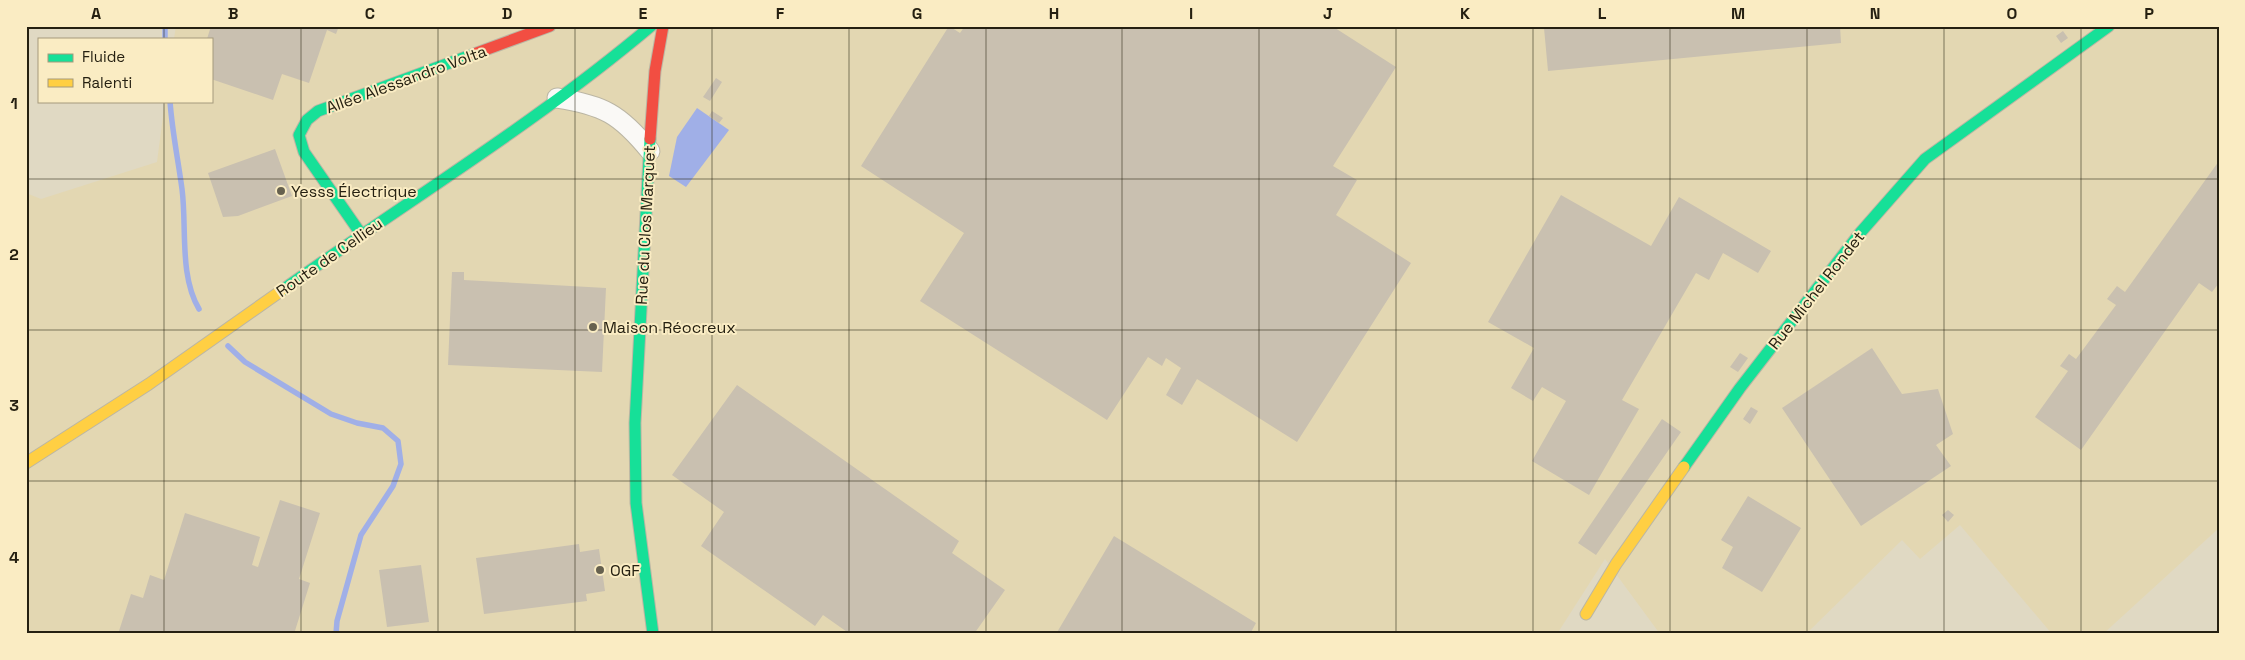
<svg xmlns="http://www.w3.org/2000/svg" width="2245" height="660" viewBox="0 0 2245 660" font-family="'Space Grotesk',sans-serif">
<style>
.built{fill:#e3d7b2}
.water{fill:#a0afe7}
.lines{fill:none;stroke-linecap:round;stroke-linejoin:round}
.stream{stroke:#a0afe7;stroke-width:5.5}
.building{fill:#c9c0b0}
.street-casing{stroke:#bbb6a4;stroke-width:21}
.fast-casing{stroke:#bbb6a4;stroke-width:13}
.slow-casing{stroke:#bbb6a4;stroke-width:13}
.jam-casing{stroke:#bbb6a4;stroke-width:13}
.street{stroke:#faf9f6;stroke-width:19}
.fast{stroke:#16e098;stroke-width:11}
.slow{stroke:#ffcf43;stroke-width:11}
.jam{stroke:#f24e42;stroke-width:11}
.grid{fill:none;stroke:#252011;stroke-width:1;stroke-opacity:0.55}
.poi-dot{fill:#66614f;stroke:#faecc3;stroke-width:2}
.labels{text-anchor:middle;stroke-width:4;stroke-linejoin:round;paint-order:stroke}
.street-label{font-size:16px;fill:#252011;stroke:#faecc3}
.poi-label{font-size:16px;fill:#252011;stroke:#faecc3;text-anchor:start}
.neatline{fill:none;stroke:#252011;stroke-width:2}
.grid-label{font-size:16px;text-anchor:middle;font-weight:bold;fill:#252011}
</style>
<rect width="100%" height="100%" fill="#e0d9c3"/>
<!-- built -->
<path class="built" d="M 176,26 L 2219,26 L 2219,528 L 2103,634 L 2052,634 L 1960,525 L 1920,559 L 1902,540 L 1806,634 L 1660,634 L 1605,559 L 1557,634 L 26,634 L 26,193 L 41,199 L 157,162 L 165,101 L 211,101 L 211,39 L 174,39 Z"/>
<!-- water -->
<path class="water" d="M 697,108 L 729,130 L 686,187 L 669,176 L 677,137 Z"/>
<g class="lines">
<!-- stream -->
<path class="stream" d="M 165,26 L 165,39
M 170,101 C 172,131 178,159 182,189 C 187,227 179,275 199,309
M 228,346 L 245,362 L 331,414 L 357,423 L 383,428 L 398,441 L 401,464 L 393,486 L 361,535 L 337,621 L 336,634"/>
</g>
<!-- building -->
<path class="building" d="M 211,26 L 339,26 L 336,34 L 327,30 L 309,83 L 282,74 L 273,100 L 211,79 L 211,39 L 207,39 Z
M 949,26 L 960,33 L 965,26 L 1332,26 L 1396,67 L 1333,166 L 1357,180 L 1336,215 L 1411,263 L 1297,442 L 1197,379 L 1182,405 L 1166,395 L 1181,368 L 1166,358 L 1162,366 L 1148,357 L 1107,420 L 920,301 L 964,233 L 861,166 Z
M 1534,26 L 1840,26 L 1841,43 L 1548,71 L 1544,28 L 1534,29 Z
M 2063,31 L 2068,38 L 2061,43 L 2056,36 Z
M 716,78 L 722,82 L 710,101 L 703,97 Z
M 712,111 L 723,118 L 719,123 L 709,116 Z
M 275,149 L 292,196 L 238,216 L 223,217 L 208,173 Z
M 2219,161 L 2219,283 L 2212,292 L 2199,283 L 2081,450 L 2035,417 L 2068,371 L 2060,366 L 2069,354 L 2076,359 L 2116,305 L 2107,299 L 2117,286 L 2125,292 Z
M 1561,195 L 1651,246 L 1679,197 L 1771,251 L 1758,273 L 1723,253 L 1709,280 L 1696,273 L 1622,400 L 1639,409 L 1589,495 L 1532,461 L 1566,401 L 1542,387 L 1533,401 L 1511,388 L 1534,348 L 1488,322 Z
M 452,272 L 464,272 L 464,280 L 606,288 L 602,372 L 448,365 Z
M 1872,348 L 1902,394 L 1938,389 L 1953,434 L 1936,445 L 1951,466 L 1861,526 L 1782,408 Z
M 1740,353 L 1748,358 L 1738,372 L 1730,367 Z
M 737,385 L 959,541 L 952,553 L 1005,590 L 974,634 L 850,634 L 823,615 L 815,626 L 701,546 L 724,512 L 672,475 Z
M 1751,407 L 1758,411 L 1750,424 L 1743,419 Z
M 1662,419 L 1681,432 L 1596,555 L 1578,543 Z
M 1748,496 L 1801,528 L 1762,592 L 1722,568 L 1733,547 L 1721,540 Z
M 280,500 L 320,513 L 299,579 L 310,583 L 294,634 L 118,634 L 131,594 L 143,598 L 150,575 L 164,580 L 185,513 L 260,537 L 252,565 L 258,567 Z
M 1948,510 L 1954,515 L 1948,522 L 1942,515 Z
M 1114,536 L 1256,623 L 1250,634 L 1056,634 Z
M 579,544 L 580,552 L 599,549 L 605,591 L 586,594 L 587,601 L 484,614 L 476,558 Z
M 421,565 L 429,622 L 387,627 L 379,570 Z"/>
<g class="lines">
<defs>
<path id="street" d="M 557,98 C 603,105 620,114 650,151"/>
<path id="fast" d="M 650,139 L 635,423 L 636,503 L 653,634
M 361,234 L 304,152 L 299,135 L 307,120 L 318,111 L 474,54
M 281,291 C 404,203 535,124 651,26
M 1684,467 L 1740,388 L 1860,233 L 1925,159 L 2109,26"/>
<path id="slow" d="M 26,463 L 149,384 L 281,291
M 1586,614 L 1616,564 L 1684,467"/>
<path id="jam" d="M 474,54 L 550,26
M 650,139 L 655,71 L 663,26"/>
</defs>
<!-- street casing -->
<use href="#street" class="street-casing"/>
<!-- fast casing -->
<use href="#fast" class="fast-casing"/>
<!-- slow casing -->
<use href="#slow" class="slow-casing"/>
<!-- jam casing -->
<use href="#jam" class="jam-casing"/>
<!-- street -->
<use href="#street" class="street"/>
<!-- fast -->
<use href="#fast" class="fast"/>
<!-- slow -->
<use href="#slow" class="slow"/>
<!-- jam -->
<use href="#jam" class="jam"/>
</g>
<!-- grid -->
<path class="grid" d="M 164,26 L 164,39M 301,26 L 301,634M 438,26 L 438,634M 575,26 L 575,634M 712,26 L 712,634M 849,26 L 849,634M 986,26 L 986,634M 1122,26 L 1122,634M 1259,26 L 1259,634M 1396,26 L 1396,634M 1533,26 L 1533,634M 1670,26 L 1670,634M 1807,26 L 1807,634M 1944,26 L 1944,634M 2081,26 L 2081,634M 164,101 L 164,634M 26,179 L 2219,179M 26,330 L 2219,330M 26,481 L 2219,481"/>
<!-- markers -->
<g class="poi-dot">
<circle cx="281" cy="191" r="5"/>
<circle cx="593" cy="327" r="5"/>
<circle cx="600" cy="570" r="5"/>
</g>
<g class="labels">
<!-- street labels -->
<g class="street-label">
<text transform="translate(406 79) rotate(-20)" y="6">Allée Alessandro Volta</text>
<text transform="translate(645 225) rotate(-87)" y="6">Rue du Clos Marquet</text>
<text transform="translate(329 257) rotate(-35)" y="6">Route de Cellieu</text>
<text transform="translate(1816 290) rotate(-52)" y="6">Rue Michel Rondet</text>
</g>
<!-- poi labels -->
<g class="poi-label">
<text x="291" y="197">Yesss Électrique</text>
<text x="603" y="333">Maison Réocreux</text>
<text x="610" y="576">OGF</text>
</g>
</g>
<!-- border -->
<rect width="2245" height="660" fill="none" stroke="#faecc3" stroke-width="55"/>
<!-- legend -->
<rect x="38" y="38" width="175" height="65" fill="#faecc3" stroke="#a59a7c"/>
<rect x="48" y="54" width="25" height="8" fill="#16e098" stroke="#a59a7c"/>
<text x="82" y="62" font-size="15" fill="#252011">Fluide</text>
<rect x="48" y="79" width="25" height="8" fill="#ffcf43" stroke="#a59a7c"/>
<text x="82" y="88" font-size="15" fill="#252011">Ralenti</text>
<rect x="28" y="28" width="2190" height="604" class="neatline"/>
<g class="grid-label">
<text x="96" y="19">A</text>
<text x="233" y="19">B</text>
<text x="370" y="19">C</text>
<text x="507" y="19">D</text>
<text x="643" y="19">E</text>
<text x="780" y="19">F</text>
<text x="917" y="19">G</text>
<text x="1054" y="19">H</text>
<text x="1191" y="19">I</text>
<text x="1328" y="19">J</text>
<text x="1465" y="19">K</text>
<text x="1602" y="19">L</text>
<text x="1738" y="19">M</text>
<text x="1875" y="19">N</text>
<text x="2012" y="19">O</text>
<text x="2149" y="19">P</text>
<text x="14" y="109">1</text>
<text x="14" y="260">2</text>
<text x="14" y="411">3</text>
<text x="14" y="563">4</text>
</g>
</svg>
